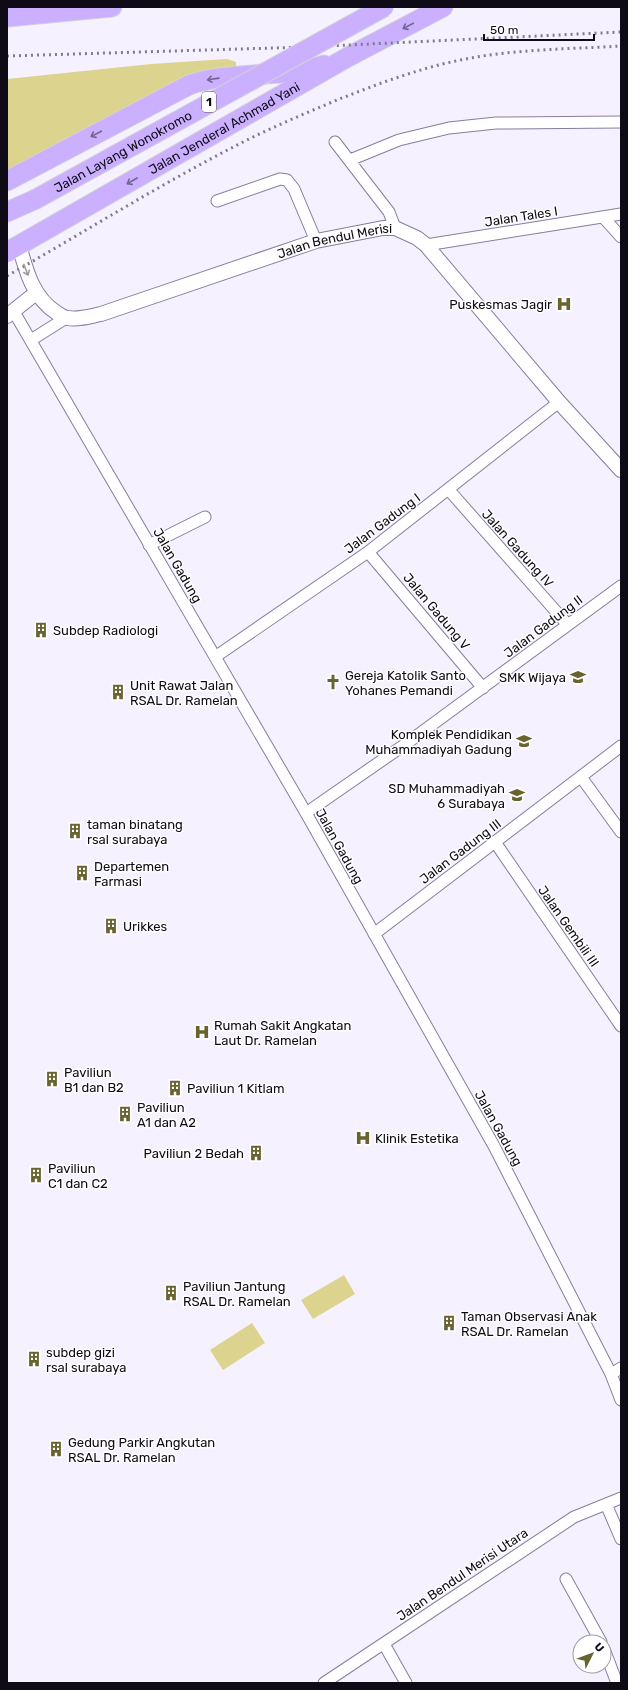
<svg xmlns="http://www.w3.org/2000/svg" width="628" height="1690" viewBox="0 0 628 1690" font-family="Rubik,sans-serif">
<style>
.green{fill:#dcd48e}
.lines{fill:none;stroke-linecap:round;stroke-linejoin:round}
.minor-casing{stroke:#877d9d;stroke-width:13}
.tertiary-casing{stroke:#877d9d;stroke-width:16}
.trunk-casing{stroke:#d4d3d5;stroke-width:21}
.minor{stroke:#fff;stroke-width:11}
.tertiary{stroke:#fff;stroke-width:14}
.trunk{stroke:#cab0fe;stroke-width:19}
.rail{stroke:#807c89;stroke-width:3;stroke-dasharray:2 4;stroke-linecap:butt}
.trunk-bridge-casing{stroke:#d4d3d5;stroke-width:21;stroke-linecap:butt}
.trunk-bridge{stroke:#cab0fe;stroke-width:19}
.oneway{stroke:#756596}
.oneway2{stroke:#9f9da2}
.labels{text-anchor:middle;stroke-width:3;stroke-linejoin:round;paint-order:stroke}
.shield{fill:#fff;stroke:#56545c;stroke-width:1}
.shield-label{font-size:12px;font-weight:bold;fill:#0e0a16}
.street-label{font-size:13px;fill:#0e0a16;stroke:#fff}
.poi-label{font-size:13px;fill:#0e0a16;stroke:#fff;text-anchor:start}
</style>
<rect width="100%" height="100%" fill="#f5f1ff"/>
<!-- green -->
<path class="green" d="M 227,59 L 236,62 L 236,67 L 7,179 L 7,79 L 151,64 Z
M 344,1275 L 355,1294 L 313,1319 L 301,1300 Z
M 252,1323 L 265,1343 L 223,1370 L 210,1350 Z"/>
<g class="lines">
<defs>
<path id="minor" d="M 335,142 L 389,212 L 395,228
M 350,160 L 399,140 L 449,128 L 496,123 L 621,122
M 217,201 L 280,179 L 287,180 L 294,189 L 316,241
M 603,217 L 621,237
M 426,245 L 621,214
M 14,312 L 306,813 L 494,1146 L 611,1374 L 621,1400
M 31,340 L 66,318
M 448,489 L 568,625
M 149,545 L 205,517
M 368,552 L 483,688
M 215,657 L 368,552 L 559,402
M 581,777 L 621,832
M 306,813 L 407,743 L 621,586
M 495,842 L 621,1026
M 374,934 L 621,746
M 611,1374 L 621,1368
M 606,1504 L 621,1539
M 566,1579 L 601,1642
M 384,1644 L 406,1683
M 604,1649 L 617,1683
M 324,1683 L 574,1517 L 621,1498"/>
<g id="tertiary">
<path id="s1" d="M 19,245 C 26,271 33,298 57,313 C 60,315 64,318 68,318 C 79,320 91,316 101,314 L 316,241 L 383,228 L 395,228 L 417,238 L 426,245 L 559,402 L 621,470"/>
<path d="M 7,316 L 36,293"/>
</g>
<g id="trunk">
<path d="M 7,17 L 112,7"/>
<path d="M 7,181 L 189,85 C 232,70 281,79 324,65"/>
<path d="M 7,212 L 36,199"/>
<path id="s2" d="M 7,252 L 348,57 L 443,7"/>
</g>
</defs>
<!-- minor casing -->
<use href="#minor" class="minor-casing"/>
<!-- tertiary casing -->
<use href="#tertiary" class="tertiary-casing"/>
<!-- trunk casing -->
<use href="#trunk" class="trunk-casing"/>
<!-- minor -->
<use href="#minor" class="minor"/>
<!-- tertiary -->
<use href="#tertiary" class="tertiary"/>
<!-- trunk -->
<use href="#trunk" class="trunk"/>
<!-- rail -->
<path class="rail" d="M 7,56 L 307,47 L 621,32
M 7,276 C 86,231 164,182 245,141 C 275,126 306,113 337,100 C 380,83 425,66 471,58 C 520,49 571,49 621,46"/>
<defs>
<g id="trunk-bridge">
<path id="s3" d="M 36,199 L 384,7"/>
</g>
</defs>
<!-- trunk-bridge casing -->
<use href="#trunk-bridge" class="trunk-bridge-casing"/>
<!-- trunk-bridge -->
<use href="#trunk-bridge" class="trunk-bridge"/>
</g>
<!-- one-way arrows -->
<defs><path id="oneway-shaft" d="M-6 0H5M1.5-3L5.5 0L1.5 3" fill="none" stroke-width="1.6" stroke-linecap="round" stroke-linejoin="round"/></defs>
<g class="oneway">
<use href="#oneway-shaft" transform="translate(408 26) rotate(152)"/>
<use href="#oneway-shaft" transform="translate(213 79) rotate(172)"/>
<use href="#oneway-shaft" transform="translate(96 134) rotate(152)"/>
<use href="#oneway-shaft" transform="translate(132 181) rotate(150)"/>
</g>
<use class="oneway2" href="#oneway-shaft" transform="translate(26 270) rotate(69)"/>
<!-- icons -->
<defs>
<symbol id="hospital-bare" viewBox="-9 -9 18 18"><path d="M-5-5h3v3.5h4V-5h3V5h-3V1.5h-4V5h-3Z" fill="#69632f" stroke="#fff" stroke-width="2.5" paint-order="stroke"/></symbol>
<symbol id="building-bare" viewBox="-9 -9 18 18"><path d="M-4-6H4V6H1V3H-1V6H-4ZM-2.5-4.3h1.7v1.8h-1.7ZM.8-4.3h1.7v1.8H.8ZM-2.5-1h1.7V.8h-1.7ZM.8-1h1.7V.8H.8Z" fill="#69632f" stroke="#fff" stroke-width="2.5" paint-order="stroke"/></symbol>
<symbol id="school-bare" viewBox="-9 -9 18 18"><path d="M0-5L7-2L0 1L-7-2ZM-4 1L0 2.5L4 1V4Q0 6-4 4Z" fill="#69632f" stroke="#fff" stroke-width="2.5" paint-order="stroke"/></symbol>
<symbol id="church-bare" viewBox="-9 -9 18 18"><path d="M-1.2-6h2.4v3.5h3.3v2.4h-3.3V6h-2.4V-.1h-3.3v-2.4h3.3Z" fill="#69632f" stroke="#fff" stroke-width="2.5" paint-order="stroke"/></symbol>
</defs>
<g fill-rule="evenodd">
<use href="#hospital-bare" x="553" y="293" width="22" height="22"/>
<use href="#building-bare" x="30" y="619" width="22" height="22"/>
<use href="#school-bare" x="567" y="666" width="22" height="22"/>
<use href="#church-bare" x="322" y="671" width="22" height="22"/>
<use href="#building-bare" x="107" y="681" width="22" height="22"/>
<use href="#school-bare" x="513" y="730" width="22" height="22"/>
<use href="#school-bare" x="506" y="784" width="22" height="22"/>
<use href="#building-bare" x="64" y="820" width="22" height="22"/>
<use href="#building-bare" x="71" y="862" width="22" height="22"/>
<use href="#building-bare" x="100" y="915" width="22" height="22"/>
<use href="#hospital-bare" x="191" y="1021" width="22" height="22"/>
<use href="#building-bare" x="41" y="1068" width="22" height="22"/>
<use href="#building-bare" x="164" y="1077" width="22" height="22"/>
<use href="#building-bare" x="114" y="1103" width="22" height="22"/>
<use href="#hospital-bare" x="352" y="1127" width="22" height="22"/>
<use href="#building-bare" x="245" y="1142" width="22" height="22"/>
<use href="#building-bare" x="25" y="1164" width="22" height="22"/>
<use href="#building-bare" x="160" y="1282" width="22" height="22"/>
<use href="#building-bare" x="438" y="1312" width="22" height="22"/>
<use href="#building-bare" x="23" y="1348" width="22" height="22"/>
<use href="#building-bare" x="45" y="1438" width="22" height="22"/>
</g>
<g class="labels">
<!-- shield labels -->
<rect class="shield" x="202" y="92" width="14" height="20" rx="3"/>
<g class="shield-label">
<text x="209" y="106">1</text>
</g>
<!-- street labels -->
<g class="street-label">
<text dy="5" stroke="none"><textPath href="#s2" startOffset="250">Jalan Jenderal Achmad Yani</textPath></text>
<text dy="5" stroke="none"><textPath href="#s3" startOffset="99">Jalan Layang Wonokromo</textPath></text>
<text transform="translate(521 216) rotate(-9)" y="5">Jalan Tales I</text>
<text dy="5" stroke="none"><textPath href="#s1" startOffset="371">Jalan Bendul Merisi</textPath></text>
<text transform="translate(382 523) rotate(-37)" y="5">Jalan Gadung I</text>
<text transform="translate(518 548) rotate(48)" y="5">Jalan Gadung IV</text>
<text transform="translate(178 565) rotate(60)" y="5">Jalan Gadung</text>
<text transform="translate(437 611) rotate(50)" y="5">Jalan Gadung V</text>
<text transform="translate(543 626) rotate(-37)" y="5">Jalan Gadung II</text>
<text transform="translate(340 846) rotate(61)" y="5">Jalan Gadung</text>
<text transform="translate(460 851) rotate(-37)" y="5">Jalan Gadung III</text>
<text transform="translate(569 926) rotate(55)" y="5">Jalan Gembili III</text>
<text transform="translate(499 1128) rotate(61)" y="5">Jalan Gadung</text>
<text transform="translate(462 1574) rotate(-34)" y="5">Jalan Bendul Merisi Utara</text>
</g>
<!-- poi labels -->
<g class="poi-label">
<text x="552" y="309" text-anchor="end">Puskesmas Jagir</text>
<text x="53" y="635">Subdep Radiologi</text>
<text x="345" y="680">Gereja Katolik Santo<tspan x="345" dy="15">Yohanes Pemandi</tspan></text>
<text x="566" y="682" text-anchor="end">SMK Wijaya</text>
<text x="130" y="690">Unit Rawat Jalan<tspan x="130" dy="15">RSAL Dr. Ramelan</tspan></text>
<text x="512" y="739" text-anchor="end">Komplek Pendidikan<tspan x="512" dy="15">Muhammadiyah Gadung</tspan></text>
<text x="505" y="793" text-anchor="end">SD Muhammadiyah<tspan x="505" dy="15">6 Surabaya</tspan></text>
<text x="87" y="829">taman binatang<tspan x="87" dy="15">rsal surabaya</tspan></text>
<text x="94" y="871">Departemen<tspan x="94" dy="15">Farmasi</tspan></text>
<text x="123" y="931">Urikkes</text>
<text x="214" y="1030">Rumah Sakit Angkatan<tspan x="214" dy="15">Laut Dr. Ramelan</tspan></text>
<text x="64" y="1077">Paviliun<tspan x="64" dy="15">B1 dan B2</tspan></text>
<text x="187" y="1093">Paviliun 1 Kitlam</text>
<text x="137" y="1112">Paviliun<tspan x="137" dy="15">A1 dan A2</tspan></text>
<text x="375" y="1143">Klinik Estetika</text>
<text x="244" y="1158" text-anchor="end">Paviliun 2 Bedah</text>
<text x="48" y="1173">Paviliun<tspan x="48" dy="15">C1 dan C2</tspan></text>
<text x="183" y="1291">Paviliun Jantung<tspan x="183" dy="15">RSAL Dr. Ramelan</tspan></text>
<text x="461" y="1321">Taman Observasi Anak<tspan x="461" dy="15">RSAL Dr. Ramelan</tspan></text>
<text x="46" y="1357">subdep gizi<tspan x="46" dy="15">rsal surabaya</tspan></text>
<text x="68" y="1447">Gedung Parkir Angkutan<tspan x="68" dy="15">RSAL Dr. Ramelan</tspan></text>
</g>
</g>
<!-- border -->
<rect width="628" height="1690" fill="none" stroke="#0e0a16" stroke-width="16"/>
<!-- north arrow -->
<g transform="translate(592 1654) rotate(48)"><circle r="19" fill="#ffffff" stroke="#9f9da2"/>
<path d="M0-3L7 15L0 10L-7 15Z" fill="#69632f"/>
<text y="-6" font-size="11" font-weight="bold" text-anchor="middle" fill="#0e0a16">U</text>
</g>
<!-- scale -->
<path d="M484 34v6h110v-6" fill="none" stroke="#0e0a16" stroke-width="2"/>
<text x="490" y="34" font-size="12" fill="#0e0a16" stroke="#ffffff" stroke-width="3" paint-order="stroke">50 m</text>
</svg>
